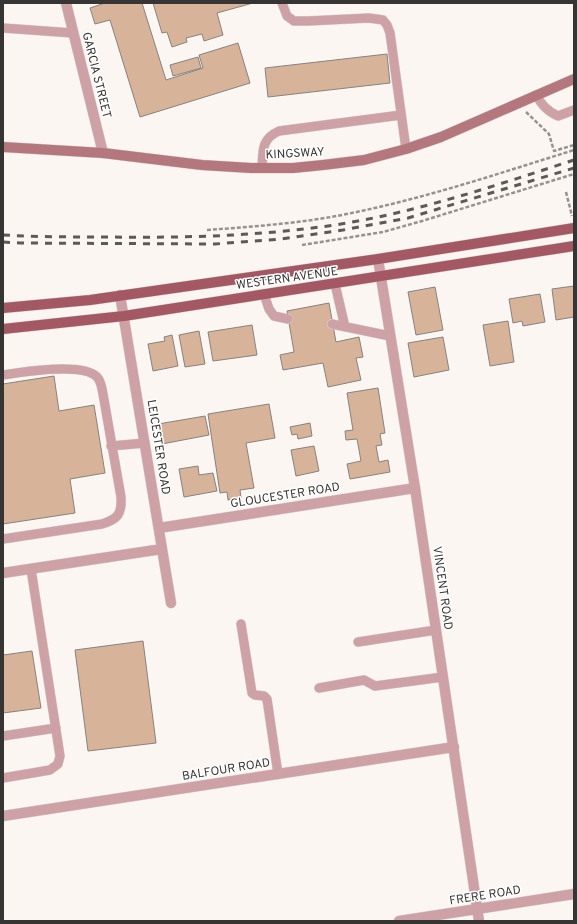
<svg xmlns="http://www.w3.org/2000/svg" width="577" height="924" viewBox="0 0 577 924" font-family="Overpass,sans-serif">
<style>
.building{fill:#d7b499;stroke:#87827f}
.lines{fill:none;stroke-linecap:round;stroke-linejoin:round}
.service-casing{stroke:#d9d3d1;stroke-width:10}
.minor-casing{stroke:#d9d3d1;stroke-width:11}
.tertiary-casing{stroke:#d9d3d1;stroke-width:11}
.secondary-casing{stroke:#d9d3d1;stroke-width:11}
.primary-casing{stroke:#d9d3d1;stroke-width:11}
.path{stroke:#969290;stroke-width:2.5;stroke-dasharray:4 2;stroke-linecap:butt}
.service{stroke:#cda1a6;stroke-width:9}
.minor{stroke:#cda1a6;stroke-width:10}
.tertiary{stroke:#cda1a6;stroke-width:10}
.secondary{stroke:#b5777e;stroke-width:10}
.primary{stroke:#a35863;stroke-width:10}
.rail{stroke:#5c5958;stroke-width:3;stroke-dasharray:7 7;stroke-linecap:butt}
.labels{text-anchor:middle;stroke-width:3;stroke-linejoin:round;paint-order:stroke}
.street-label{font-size:12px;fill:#373534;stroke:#fff}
</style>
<rect width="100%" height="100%" fill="#fcf6f3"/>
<!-- building -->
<path class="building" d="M 105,3 L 142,3 L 166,80 L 203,68 L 199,55 L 238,43 L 250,83 L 140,117 L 110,20 L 95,24 L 90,8 Z
M 153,3 L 253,3 L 217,13 L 223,35 L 204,41 L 202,34 L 186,38 L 187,42 L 172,47 L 167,32 L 162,33 Z
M 387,54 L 390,83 L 268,97 L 265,68 Z
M 198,57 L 201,68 L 173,76 L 170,65 Z
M 574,286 L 574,317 L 556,320 L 552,289 Z
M 435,287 L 443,330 L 416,335 L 408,292 Z
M 540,294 L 545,322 L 523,326 L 522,321 L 513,323 L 509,299 Z
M 329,303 L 336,342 L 359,337 L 363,357 L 356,358 L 361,380 L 328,387 L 323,363 L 283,370 L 280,355 L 294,352 L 287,311 Z
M 508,321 L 514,362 L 490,366 L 483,325 Z
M 252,325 L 257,355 L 213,361 L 208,332 Z
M 199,331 L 205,364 L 185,367 L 179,335 Z
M 172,335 L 178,366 L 153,371 L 148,344 L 165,341 L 164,337 Z
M 443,337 L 449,370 L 414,377 L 408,343 Z
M 54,376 L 59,411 L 94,405 L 105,473 L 70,479 L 75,513 L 3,524 L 3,384 Z
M 378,388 L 385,433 L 380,434 L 382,445 L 376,446 L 379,462 L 388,460 L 390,472 L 350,479 L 347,464 L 361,461 L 357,439 L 346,440 L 345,431 L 353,430 L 347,393 Z
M 269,404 L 275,438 L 246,443 L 254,488 L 240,490 L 241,498 L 228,500 L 227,492 L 220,493 L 208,414 Z
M 205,416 L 209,435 L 162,444 L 158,424 Z
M 310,423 L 312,436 L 298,439 L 297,434 L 292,435 L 290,427 Z
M 314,446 L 319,471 L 296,476 L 291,450 Z
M 198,466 L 199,475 L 213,473 L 217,491 L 184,497 L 179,469 Z
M 143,641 L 156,743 L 88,751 L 75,650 Z
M 32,651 L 41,708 L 3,713 L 3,655 Z"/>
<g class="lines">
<defs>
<path id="service" d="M 282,3 L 287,16 L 294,21 L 308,21 L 369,18 L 383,20 L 387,25 L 390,33 L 406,149
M 3,28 L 73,33
M 536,95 C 542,105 547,111 558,116 L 574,110
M 262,168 C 263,151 261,139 279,131 L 401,115
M 335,284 L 345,327
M 264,294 L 269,309 L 274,316 L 288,319
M 332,324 L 390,336
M 3,375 C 22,372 83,362 97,377 C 101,381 102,388 103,394 L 121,497 C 122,514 118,519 102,524 L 3,539
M 111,446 L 145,443
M 241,624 L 252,693 L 255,695 L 264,696 L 267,699 L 278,774
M 358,642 L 436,630
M 319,688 L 364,680 L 375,686 L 443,677
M 3,736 L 56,728
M 3,778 L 50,770 L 58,764 L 60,756 L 31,569"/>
<path id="minor" d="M 120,295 L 171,603
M 159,528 L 415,488
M 3,573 L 162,549
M 3,816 L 454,747
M 477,909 L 574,894"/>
<path id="tertiary" d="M 66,3 L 103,153
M 378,259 L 415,488 L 479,921
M 399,921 L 477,909"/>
<path id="secondary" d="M 3,147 L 103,153 L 202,165 L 251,168 L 293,168 L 323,165 L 364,160 L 406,149 L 441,137 L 574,79"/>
<path id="primary" d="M 3,308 L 90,300 L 378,259 L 574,228
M 3,329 L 124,316 L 574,246"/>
</defs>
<!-- service casing -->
<use href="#service" class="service-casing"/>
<!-- minor casing -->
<use href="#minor" class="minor-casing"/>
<!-- tertiary casing -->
<use href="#tertiary" class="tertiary-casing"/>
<!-- secondary casing -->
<use href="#secondary" class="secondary-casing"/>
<!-- primary casing -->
<use href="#primary" class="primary-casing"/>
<!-- path -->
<path class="path" d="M 526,112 L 549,134 L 554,151 L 574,145
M 566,192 L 572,216
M 207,230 C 248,227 290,224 331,217 C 414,202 494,175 574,150
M 302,245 L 383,232 L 422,221 L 574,174"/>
<!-- service -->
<use href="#service" class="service"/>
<!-- minor -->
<use href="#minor" class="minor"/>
<!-- tertiary -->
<use href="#tertiary" class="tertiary"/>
<!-- secondary -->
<use href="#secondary" class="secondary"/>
<!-- primary -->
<use href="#primary" class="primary"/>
<!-- rail -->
<path class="rail" d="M 3,235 C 38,237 74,237 109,237 C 187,238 264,236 341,224 C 421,211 497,185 574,160
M 3,242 L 20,243 L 215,244 L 281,239 L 343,230 L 408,218 L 574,168"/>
</g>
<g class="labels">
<!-- street labels -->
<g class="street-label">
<text transform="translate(97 75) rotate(76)" y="4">GARCIA STREET</text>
<text transform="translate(295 153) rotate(-3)" y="4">KINGSWAY</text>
<text transform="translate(287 278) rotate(-8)" y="4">WESTERN AVENUE</text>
<text transform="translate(159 447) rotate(81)" y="4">LEICESTER ROAD</text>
<text transform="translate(285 495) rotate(-9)" y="4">GLOUCESTER ROAD</text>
<text transform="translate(443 588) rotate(82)" y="4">VINCENT ROAD</text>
<text transform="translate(226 769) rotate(-9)" y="4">BALFOUR ROAD</text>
<text transform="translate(485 895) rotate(-9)" y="4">FRERE ROAD</text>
</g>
</g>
<!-- border -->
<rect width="577" height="924" fill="none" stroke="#373534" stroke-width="8"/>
</svg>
